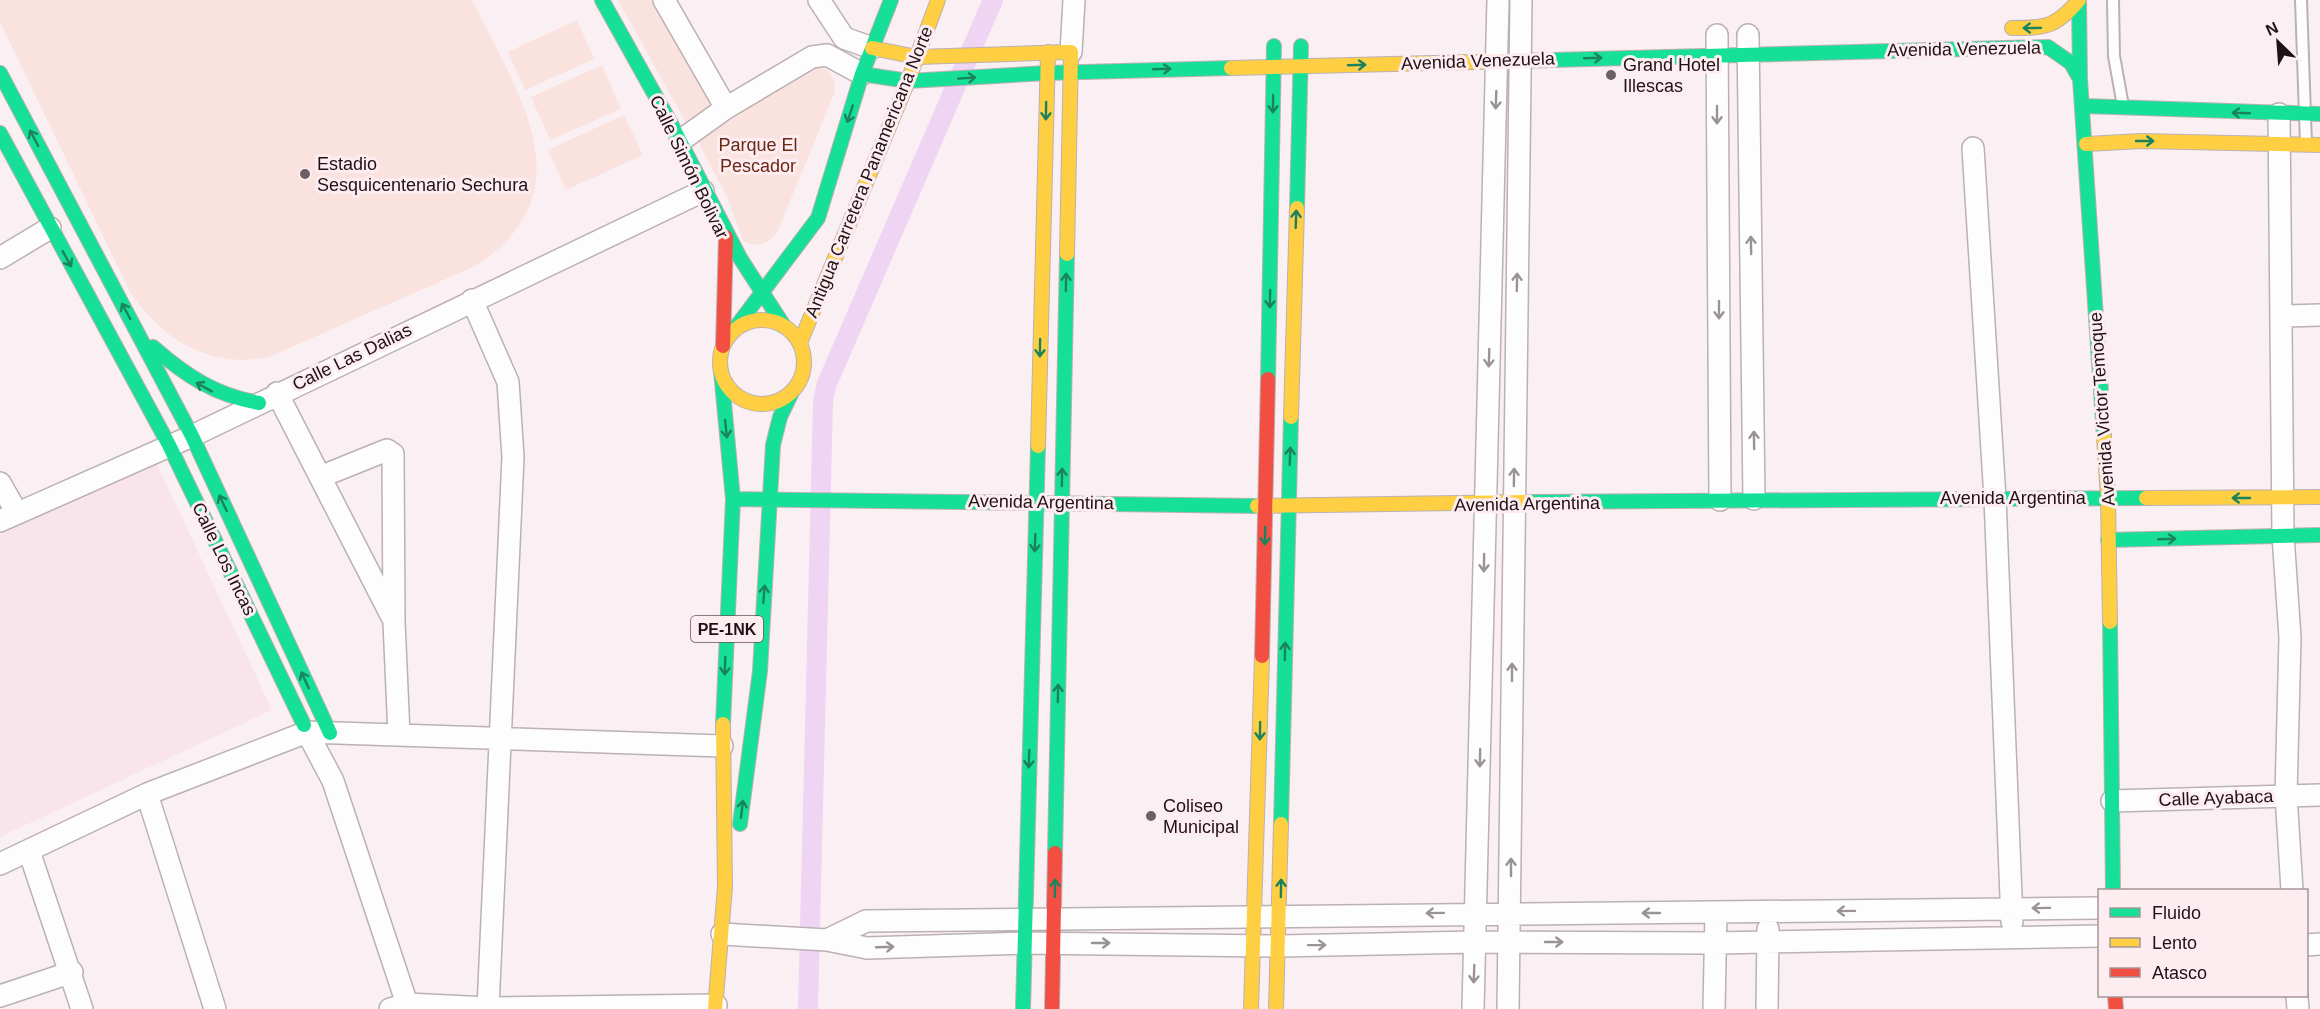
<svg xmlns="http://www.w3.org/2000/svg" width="2320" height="1009" viewBox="0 0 2320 1009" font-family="Helvetica,sans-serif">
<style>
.built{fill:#f8e4ea}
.green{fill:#fae2de}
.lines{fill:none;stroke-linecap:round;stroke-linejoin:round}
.canal{stroke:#f0d4f3;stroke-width:20}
.lane-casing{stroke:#bbb0b3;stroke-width:14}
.street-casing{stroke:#bbb0b3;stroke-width:24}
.fast-casing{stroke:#bbb0b3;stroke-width:16}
.slow-casing{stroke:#bbb0b3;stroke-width:16}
.jam-casing{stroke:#bbb0b3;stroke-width:16}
.lane{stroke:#fefdfd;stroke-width:10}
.street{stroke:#fefdfd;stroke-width:21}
.fast{stroke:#16e098;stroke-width:14}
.slow{stroke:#ffcf43;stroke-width:14}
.jam{stroke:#f24e42;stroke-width:14}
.oneway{stroke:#1a835e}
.oneway2{stroke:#9a9395}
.poi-dot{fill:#6c6063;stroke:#fdedf1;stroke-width:2}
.labels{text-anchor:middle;stroke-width:6;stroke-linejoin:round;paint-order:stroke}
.shield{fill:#fdedf1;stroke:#625458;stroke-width:1.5}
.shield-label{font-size:16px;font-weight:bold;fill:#1f1216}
.street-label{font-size:18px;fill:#1f1216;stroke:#fdedf1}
.poi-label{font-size:18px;fill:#1f1216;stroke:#fdedf1;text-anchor:start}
.park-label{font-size:18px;fill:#692716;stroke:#fdedf1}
</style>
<rect width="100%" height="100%" fill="#faf0f3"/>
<!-- built -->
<path class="built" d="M 156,462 L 272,710 L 0,837 L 0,535 Z"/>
<!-- green -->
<path class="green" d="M 0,0 L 472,0 C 517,92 591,194 473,267 L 269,357 C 210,369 161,340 129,290 L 0,22 Z
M 618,0 L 658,0 L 719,104 L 686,123 Z
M 577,20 L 594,59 L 525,90 L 508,52 Z
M 602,65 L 621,109 L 550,140 L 531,97 Z
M 814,67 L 826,69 L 834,80 L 835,92 L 776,235 C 764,245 758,248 743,241 L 727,197 L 697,139 Z
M 624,115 L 643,155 L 566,190 L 548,150 Z"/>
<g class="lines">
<!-- canal -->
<path class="canal" d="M 808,1009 L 823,402 L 826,386 L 993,0"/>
<defs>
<path id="lane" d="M 2113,0 L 2114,56 L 2123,106
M 2301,0 L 2306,144"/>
<path id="street" d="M 664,0 L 726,108
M 819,0 L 844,38 L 872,48
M 1717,35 L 1720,500
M 1748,35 L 1754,499
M 1071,52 L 1074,0
M 2279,114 L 2283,535 L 2290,638 L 2286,795 L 2292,890
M 680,141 L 726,108 L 812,57 L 827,55 L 862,74
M 1973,148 L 1995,498 L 2012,922
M 0,258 L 50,228
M 472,300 L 508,382 L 513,457 L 488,1008
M 2282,316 L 2320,315
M 277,393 L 392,617
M 320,477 L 387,450 L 393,454 L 394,622 L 399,735
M 0,483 L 17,513
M 0,521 L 192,436 L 703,191
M 307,732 L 333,781 L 407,1004
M 147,794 L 215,1009
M 2112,801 L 2320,795
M 29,851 L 82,1009
M 0,864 L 147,794 L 307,732 L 722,746
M 722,934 L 827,940 L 867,948 L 1024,943 L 1280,946 L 1475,942 L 1715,943 L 2100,936
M 827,940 L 866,921 L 2100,908
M 2306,945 L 2320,944
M 0,996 L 72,972
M 2297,996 L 2298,1009
M 390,1009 L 407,1004 L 488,1008 L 716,1005
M 1473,1009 L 1498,0
M 1508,1009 L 1521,0
M 1714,1009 L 1716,912
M 1767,1009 L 1768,929"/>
<path id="fast" d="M 602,0 L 670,122 L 740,258 L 784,326
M 2079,0 L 2080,79 L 2104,437
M 1515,61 L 2048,47 L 2071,63 L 2080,79
M 0,73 L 192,436 L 330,733
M 862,74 L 908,81 L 1047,73 L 1231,68
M 2084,106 L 2320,114
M 0,133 L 169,445 L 304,725
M 1297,208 L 1301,46
M 733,331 L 818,218 L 862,74 L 891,0
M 153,347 C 186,376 215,395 259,403
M 721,371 L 733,499 L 723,724
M 1268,379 L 1274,46
M 733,499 L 1257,506
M 1529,502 L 2146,498
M 2108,540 L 2320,535
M 2110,622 L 2113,890
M 740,824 L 760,671 L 773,445 L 780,417 L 792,392
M 1281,824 L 1291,417
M 1055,853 L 1067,254
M 1023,1009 L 1038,446"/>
<path id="slow" d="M 2012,28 C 2046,28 2056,27 2079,0
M 872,48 L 917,57 L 1068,52
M 1231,68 L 1515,61
M 2086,144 L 2142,141 L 2320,145
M 1067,254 L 1071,52
M720 362a42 42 0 1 1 84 0a42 42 0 1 1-84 0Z
M 800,343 L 908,81 L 938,0
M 1291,417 L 1297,208
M 2104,437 L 2108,498 L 2110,622
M 1038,446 L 1048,52
M 2146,498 L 2320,497
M 1257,506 L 1529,502
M 715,1009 L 725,887 L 723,724
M 1251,1009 L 1262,656
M 1276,1009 L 1281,824"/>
<path id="jam" d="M 723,346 L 726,237
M 1262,656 L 1268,379
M 2115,996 L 2116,1009
M 1052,1009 L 1055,853"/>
</defs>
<!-- lane casing -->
<use href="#lane" class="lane-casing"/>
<!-- street casing -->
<use href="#street" class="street-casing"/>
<!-- fast casing -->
<use href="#fast" class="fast-casing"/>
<!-- slow casing -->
<use href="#slow" class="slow-casing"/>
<!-- jam casing -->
<use href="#jam" class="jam-casing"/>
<!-- lane -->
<use href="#lane" class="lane"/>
<!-- street -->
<use href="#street" class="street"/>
<!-- fast -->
<use href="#fast" class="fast"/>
<!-- slow -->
<use href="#slow" class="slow"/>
<!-- jam -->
<use href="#jam" class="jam"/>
</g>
<!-- one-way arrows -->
<defs><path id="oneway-shaft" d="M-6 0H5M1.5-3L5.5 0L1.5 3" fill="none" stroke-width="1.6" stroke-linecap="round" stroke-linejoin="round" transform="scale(1.5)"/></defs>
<g class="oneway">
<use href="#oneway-shaft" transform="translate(2032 28) rotate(179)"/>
<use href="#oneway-shaft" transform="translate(1593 58) rotate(-2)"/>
<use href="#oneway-shaft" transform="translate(1357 65) rotate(-2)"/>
<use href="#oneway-shaft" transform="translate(1162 69) rotate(-2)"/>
<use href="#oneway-shaft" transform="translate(967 78) rotate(-4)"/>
<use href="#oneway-shaft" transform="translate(1273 104) rotate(91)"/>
<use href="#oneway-shaft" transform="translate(1046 111) rotate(91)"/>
<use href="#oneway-shaft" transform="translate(2241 113) rotate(-178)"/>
<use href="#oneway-shaft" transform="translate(850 114) rotate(108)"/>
<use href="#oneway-shaft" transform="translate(34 138) rotate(-118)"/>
<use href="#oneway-shaft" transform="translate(2145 141)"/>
<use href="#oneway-shaft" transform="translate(1296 219) rotate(-88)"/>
<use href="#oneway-shaft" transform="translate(67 259) rotate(61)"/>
<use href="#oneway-shaft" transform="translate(1066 282) rotate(-89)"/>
<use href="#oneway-shaft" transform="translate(1270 299) rotate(91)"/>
<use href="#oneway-shaft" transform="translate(126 311) rotate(-118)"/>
<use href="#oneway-shaft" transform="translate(1040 348) rotate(91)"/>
<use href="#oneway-shaft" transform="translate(204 387) rotate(-151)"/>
<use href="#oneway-shaft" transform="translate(726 429) rotate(84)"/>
<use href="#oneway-shaft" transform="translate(1290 456) rotate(-88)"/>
<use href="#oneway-shaft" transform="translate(1062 477) rotate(-89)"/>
<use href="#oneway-shaft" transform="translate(2241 498) rotate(-180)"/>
<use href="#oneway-shaft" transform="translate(223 503) rotate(-115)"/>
<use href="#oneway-shaft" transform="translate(1265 536) rotate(91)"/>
<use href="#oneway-shaft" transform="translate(2167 539) rotate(-2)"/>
<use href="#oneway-shaft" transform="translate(1035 543) rotate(92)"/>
<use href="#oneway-shaft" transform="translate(764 594) rotate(-86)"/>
<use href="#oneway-shaft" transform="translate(1285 651) rotate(-89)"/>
<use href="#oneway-shaft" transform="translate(725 666) rotate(92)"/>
<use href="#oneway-shaft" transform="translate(305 680) rotate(-115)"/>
<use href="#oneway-shaft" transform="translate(1058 693) rotate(-89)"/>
<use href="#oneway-shaft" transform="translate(1260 731) rotate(91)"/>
<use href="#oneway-shaft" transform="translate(1029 759) rotate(92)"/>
<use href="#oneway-shaft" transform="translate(742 809) rotate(-83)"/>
<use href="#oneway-shaft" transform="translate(1055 888) rotate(-89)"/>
<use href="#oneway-shaft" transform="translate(1281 888) rotate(-89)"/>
</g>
<g class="oneway2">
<use href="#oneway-shaft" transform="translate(1496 100) rotate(92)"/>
<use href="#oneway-shaft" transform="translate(1717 115) rotate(90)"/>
<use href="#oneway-shaft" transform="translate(1751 245) rotate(-91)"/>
<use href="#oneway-shaft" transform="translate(1517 282) rotate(-89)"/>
<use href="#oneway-shaft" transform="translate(1719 310) rotate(90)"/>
<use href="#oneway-shaft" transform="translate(1489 358) rotate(92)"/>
<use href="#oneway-shaft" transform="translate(1754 440) rotate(-91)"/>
<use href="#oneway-shaft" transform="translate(1514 477) rotate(-89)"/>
<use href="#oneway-shaft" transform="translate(1484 563) rotate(91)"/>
<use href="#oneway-shaft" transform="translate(1512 672) rotate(-90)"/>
<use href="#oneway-shaft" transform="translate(1480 758) rotate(91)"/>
<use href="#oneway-shaft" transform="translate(1511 867) rotate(-90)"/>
<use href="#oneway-shaft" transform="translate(2041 908) rotate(179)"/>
<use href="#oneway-shaft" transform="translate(1846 911) rotate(179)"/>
<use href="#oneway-shaft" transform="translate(1435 913) rotate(179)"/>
<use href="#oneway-shaft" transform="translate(1651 913) rotate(-180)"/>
<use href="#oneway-shaft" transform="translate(1554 942)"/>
<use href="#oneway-shaft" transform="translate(1101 943)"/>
<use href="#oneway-shaft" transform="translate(1317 945) rotate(-1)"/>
<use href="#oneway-shaft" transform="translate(885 947) rotate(-2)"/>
<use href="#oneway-shaft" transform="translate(1474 974) rotate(92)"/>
</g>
<!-- markers -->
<g class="poi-dot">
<circle cx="1611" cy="75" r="6"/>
<circle cx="305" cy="174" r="6"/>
<circle cx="1151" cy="816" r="6"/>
</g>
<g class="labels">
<!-- shield labels -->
<rect class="shield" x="691" y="616" width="72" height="26" rx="4.5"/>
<g class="shield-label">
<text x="727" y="635">PE-1NK</text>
</g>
<!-- street labels -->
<g class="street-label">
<text transform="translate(1964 49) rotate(-1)" y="6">Avenida Venezuela</text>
<text transform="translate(1478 61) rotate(-2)" y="6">Avenida Venezuela</text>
<text transform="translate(689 167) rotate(64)" y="6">Calle Simón Bolivar</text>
<text transform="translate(869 172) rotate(-68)" y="6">Antigua Carretera Panamericana Norte</text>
<text transform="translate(352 357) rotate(-26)" y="6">Calle Las Dalias</text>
<text transform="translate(2102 409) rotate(-94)" y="6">Avenida Victor Temoque</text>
<text x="2013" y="504">Avenida Argentina</text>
<text transform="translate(1041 502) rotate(1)" y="6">Avenida Argentina</text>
<text transform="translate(1527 504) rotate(-1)" y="6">Avenida Argentina</text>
<text transform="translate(224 559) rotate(64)" y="6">Calle Los Incas</text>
<text transform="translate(2216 798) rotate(-2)" y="6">Calle Ayabaca</text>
</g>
<!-- poi labels -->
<g class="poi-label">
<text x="1623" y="71">Grand Hotel<tspan x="1623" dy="21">Illescas</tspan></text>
<text x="317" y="170">Estadio<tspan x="317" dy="21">Sesquicentenario Sechura</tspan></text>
<text x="1163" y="812">Coliseo<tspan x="1163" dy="21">Municipal</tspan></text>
</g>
<!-- park labels -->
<g class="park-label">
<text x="758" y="151">Parque El<tspan x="758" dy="21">Pescador</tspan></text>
</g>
</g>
<!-- legend -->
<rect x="2098" y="889" width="210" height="108" fill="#fdedf1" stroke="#a49599" stroke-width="1.5"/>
<rect x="2110" y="908" width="30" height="9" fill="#16e098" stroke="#a49599" stroke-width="1.5"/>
<text x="2152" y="919" font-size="18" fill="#1f1216">Fluido</text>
<rect x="2110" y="938" width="30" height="9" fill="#ffcf43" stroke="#a49599" stroke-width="1.5"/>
<text x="2152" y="949" font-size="18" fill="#1f1216">Lento</text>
<rect x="2110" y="968" width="30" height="9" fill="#f24e42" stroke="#a49599" stroke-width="1.5"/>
<text x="2152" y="979" font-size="18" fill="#1f1216">Atasco</text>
<!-- north arrow -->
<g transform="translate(2278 42) rotate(335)" stroke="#fdedf1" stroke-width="4.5" paint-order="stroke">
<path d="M0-4.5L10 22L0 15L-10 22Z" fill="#1f1216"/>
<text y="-9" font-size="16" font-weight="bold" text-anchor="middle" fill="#1f1216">N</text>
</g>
</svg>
